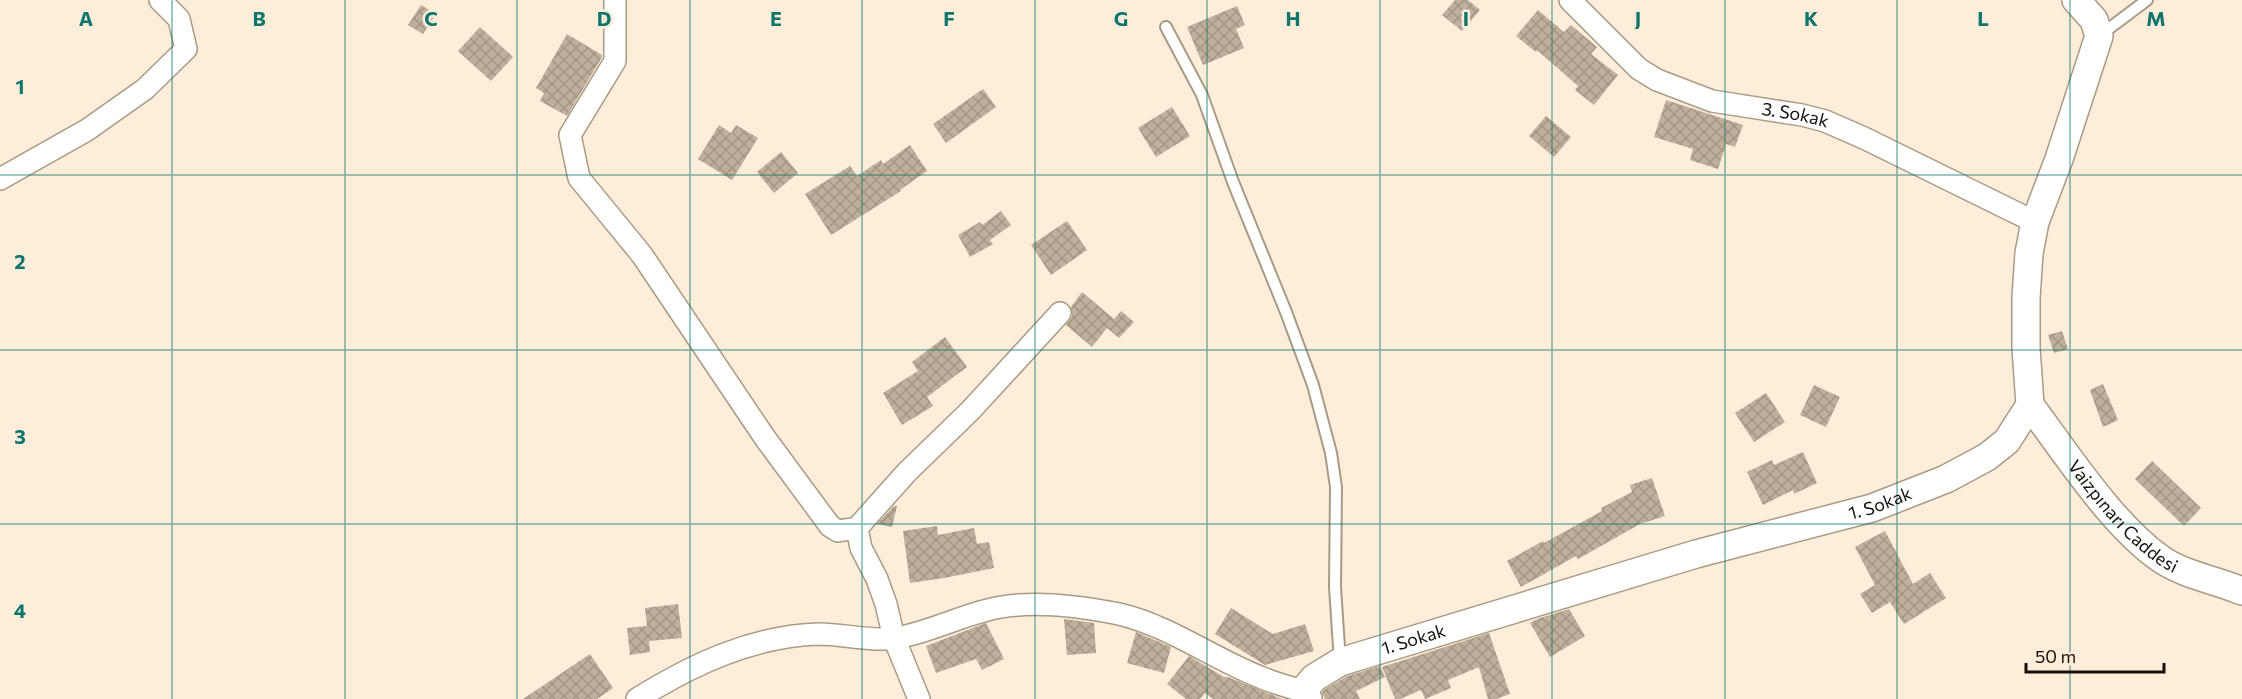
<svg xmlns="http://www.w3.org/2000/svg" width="2242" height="699" viewBox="0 0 2242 699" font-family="Commissioner,sans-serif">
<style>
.building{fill:url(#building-cross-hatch)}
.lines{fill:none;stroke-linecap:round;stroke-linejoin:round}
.service-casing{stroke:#a99a86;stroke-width:14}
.minor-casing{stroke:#a99a86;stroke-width:24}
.tertiary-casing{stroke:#a99a86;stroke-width:30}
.service{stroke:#fff;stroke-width:10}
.minor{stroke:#fff;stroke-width:21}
.tertiary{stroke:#fff;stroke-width:27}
.grid{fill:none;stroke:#0f766e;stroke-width:1.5;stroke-opacity:0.55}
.labels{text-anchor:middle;stroke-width:5;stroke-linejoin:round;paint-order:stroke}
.street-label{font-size:18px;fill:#151009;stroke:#feedd8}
.grid-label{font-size:20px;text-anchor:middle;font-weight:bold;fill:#0f766e;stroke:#feedd8;stroke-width:5;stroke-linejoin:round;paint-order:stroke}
</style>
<defs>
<pattern id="building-cross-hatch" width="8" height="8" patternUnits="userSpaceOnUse" patternTransform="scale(1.5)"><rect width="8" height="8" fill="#bfaf9b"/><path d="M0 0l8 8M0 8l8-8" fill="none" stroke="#a39684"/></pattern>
</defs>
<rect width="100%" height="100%" fill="#feedd8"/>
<!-- building -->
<path class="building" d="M 1455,0 L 1468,0 L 1480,10 L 1462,31 L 1442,15 Z
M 421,5 L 436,14 L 423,34 L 408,25 Z
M 1237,6 L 1245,25 L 1236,29 L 1244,48 L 1203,65 L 1187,27 Z
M 1538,10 L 1564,32 L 1571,25 L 1597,47 L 1591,54 L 1618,75 L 1594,105 L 1575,90 L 1578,86 L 1537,50 L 1536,52 L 1516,36 Z
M 480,27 L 513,57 L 491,81 L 458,51 Z
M 567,34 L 602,55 L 602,57 L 567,116 L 540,101 L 544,93 L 536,88 Z
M 983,89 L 996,107 L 946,143 L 933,124 Z
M 1666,100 L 1743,125 L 1735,147 L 1726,144 L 1718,169 L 1690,160 L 1693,149 L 1654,137 Z
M 1172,107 L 1190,136 L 1156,157 L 1138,128 Z
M 1546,116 L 1571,137 L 1554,157 L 1529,136 Z
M 719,125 L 731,133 L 736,125 L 758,138 L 732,180 L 698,159 Z
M 910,145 L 927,171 L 900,190 L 901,191 L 831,235 L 805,194 L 850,166 L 857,176 L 881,160 L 883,164 Z
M 781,152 L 798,173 L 774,193 L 757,172 Z
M 1001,211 L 1011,225 L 990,240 L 993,244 L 970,257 L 958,235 L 980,222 L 982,225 Z
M 1067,221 L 1087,250 L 1051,275 L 1031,245 Z
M 1082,292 L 1114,319 L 1121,311 L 1134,322 L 1119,338 L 1107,328 L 1092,347 L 1066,325 L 1072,316 L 1071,307 Z
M 2062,331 L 2068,349 L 2054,353 L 2048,335 Z
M 945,337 L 967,367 L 927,397 L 933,406 L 902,425 L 883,393 L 918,371 L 912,362 Z
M 2103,384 L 2118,420 L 2103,427 L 2090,390 Z
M 1814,385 L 1840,397 L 1826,427 L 1800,415 Z
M 1766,393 L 1785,422 L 1754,442 L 1735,413 Z
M 1803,452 L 1817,483 L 1794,494 L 1793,490 L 1763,505 L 1747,472 L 1772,460 L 1774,465 Z
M 2152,461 L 2201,508 L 2184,526 L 2135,479 Z
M 1652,478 L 1665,516 L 1640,524 L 1578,559 L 1576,556 L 1521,587 L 1507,561 L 1543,541 L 1544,543 L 1602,511 L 1601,508 L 1632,492 L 1630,485 Z
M 894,506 L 897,506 L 892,527 L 877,524 Z
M 937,526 L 938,535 L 974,528 L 977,544 L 989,542 L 994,568 L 944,578 L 910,583 L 903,531 Z
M 1885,531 L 1913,584 L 1930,573 L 1946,598 L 1904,624 L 1890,602 L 1872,613 L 1860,594 L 1875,585 L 1855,547 Z
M 678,604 L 682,638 L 649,641 L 650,652 L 630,655 L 627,628 L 647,626 L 645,608 Z
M 1231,608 L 1273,634 L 1305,624 L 1314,651 L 1265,665 L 1215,634 Z
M 1569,609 L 1585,636 L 1550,657 L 1530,623 L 1537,619 Z
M 1064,619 L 1094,623 L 1096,653 L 1067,655 Z
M 986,623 L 1004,659 L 982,670 L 976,659 L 936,673 L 926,646 Z
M 1136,632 L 1171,647 L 1164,673 L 1127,663 Z
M 1489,633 L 1510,694 L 1496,699 L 1488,699 L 1479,667 L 1448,680 L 1451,688 L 1425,699 L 1421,690 L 1400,699 L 1395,699 L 1382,667 Z
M 590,654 L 613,688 L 597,699 L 523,699 Z
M 1189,656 L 1224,677 L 1228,677 L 1282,699 L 1213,699 L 1205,693 L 1200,699 L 1186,699 L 1167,684 Z
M 1380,666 L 1385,677 L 1356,691 L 1360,699 L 1325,699 L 1322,693 L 1324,690 L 1347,676 Z"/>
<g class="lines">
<defs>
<path id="service" d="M 1166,27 L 1202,95 L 1233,182 L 1286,312 L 1313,385 L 1331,453 L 1336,487 L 1335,587 L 1340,662
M 2099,36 L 2147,0"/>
<g id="minor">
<path d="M 615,0 L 615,61 L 570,135 L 579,178 L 642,255 L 765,438 L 830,526 L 838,531 L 857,528"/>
<path id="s1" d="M 1570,0 L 1639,69 L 1657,80 L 1712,101 L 1802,115 L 1825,121 L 1864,138 L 2035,222"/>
<path d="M 0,179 L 87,130 L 145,89 L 186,49 L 179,19 L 160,0"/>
<path d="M 637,699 C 693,664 753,636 819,634 C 844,634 872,642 896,638 C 932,632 965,613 1001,607 C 1036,601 1084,607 1119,614 C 1170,626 1212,658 1260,677 C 1274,683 1288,687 1303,691"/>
<path d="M 919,699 L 894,638 L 886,604 L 877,579 L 861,548 L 857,528 L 907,472 L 970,411 L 1060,313"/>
</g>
<g id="tertiary">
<path id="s2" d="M 2030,405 C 2065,452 2113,526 2161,559 C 2184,575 2216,580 2242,591"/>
<path id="s3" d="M 1308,699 L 1303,691 L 1314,678 L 1340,662 L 1696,554 L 1872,508 L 1946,479 L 1987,457 L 2007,441 L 2030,405 L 2026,348 L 2026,298 L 2029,253 L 2035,222 L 2059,159 L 2099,36 L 2094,20 L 2076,0"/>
</g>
</defs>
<!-- service casing -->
<use href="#service" class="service-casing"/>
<!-- minor casing -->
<use href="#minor" class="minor-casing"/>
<!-- tertiary casing -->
<use href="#tertiary" class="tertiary-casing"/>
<!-- service -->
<use href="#service" class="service"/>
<!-- minor -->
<use href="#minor" class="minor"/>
<!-- tertiary -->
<use href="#tertiary" class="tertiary"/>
</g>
<!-- grid -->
<path class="grid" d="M 172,0 L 172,699M 345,0 L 345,699M 517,0 L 517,699M 690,0 L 690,699M 862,0 L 862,699M 1035,0 L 1035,699M 1207,0 L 1207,699M 1380,0 L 1380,699M 1552,0 L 1552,699M 1725,0 L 1725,699M 1897,0 L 1897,699M 2070,0 L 2070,699M 0,175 L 2242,175M 0,350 L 2242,350M 0,524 L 2242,524"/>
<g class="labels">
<!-- street labels -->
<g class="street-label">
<text dy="6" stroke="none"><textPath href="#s1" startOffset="262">3. Sokak</textPath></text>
<text dy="6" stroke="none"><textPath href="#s3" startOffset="620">1. Sokak</textPath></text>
<text dy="6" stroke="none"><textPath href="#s2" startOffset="146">Vaizpınarı Caddesi</textPath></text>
<text dy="6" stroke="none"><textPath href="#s3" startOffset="134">1. Sokak</textPath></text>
</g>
</g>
<g class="grid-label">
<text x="86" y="26">A</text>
<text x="259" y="26">B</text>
<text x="431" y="26">C</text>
<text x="604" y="26">D</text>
<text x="776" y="26">E</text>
<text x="949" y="26">F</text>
<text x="1121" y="26">G</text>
<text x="1293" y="26">H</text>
<text x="1466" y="26">I</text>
<text x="1638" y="26">J</text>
<text x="1811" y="26">K</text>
<text x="1983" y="26">L</text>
<text x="2156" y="26">M</text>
<text x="20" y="94">1</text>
<text x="20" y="269">2</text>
<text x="20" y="444">3</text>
<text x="20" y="618">4</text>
</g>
<!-- scale -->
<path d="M2026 663v9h138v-9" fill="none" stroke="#151009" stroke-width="3"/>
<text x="2035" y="663" font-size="18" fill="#151009" stroke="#feedd8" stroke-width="4.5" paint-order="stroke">50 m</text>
</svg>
